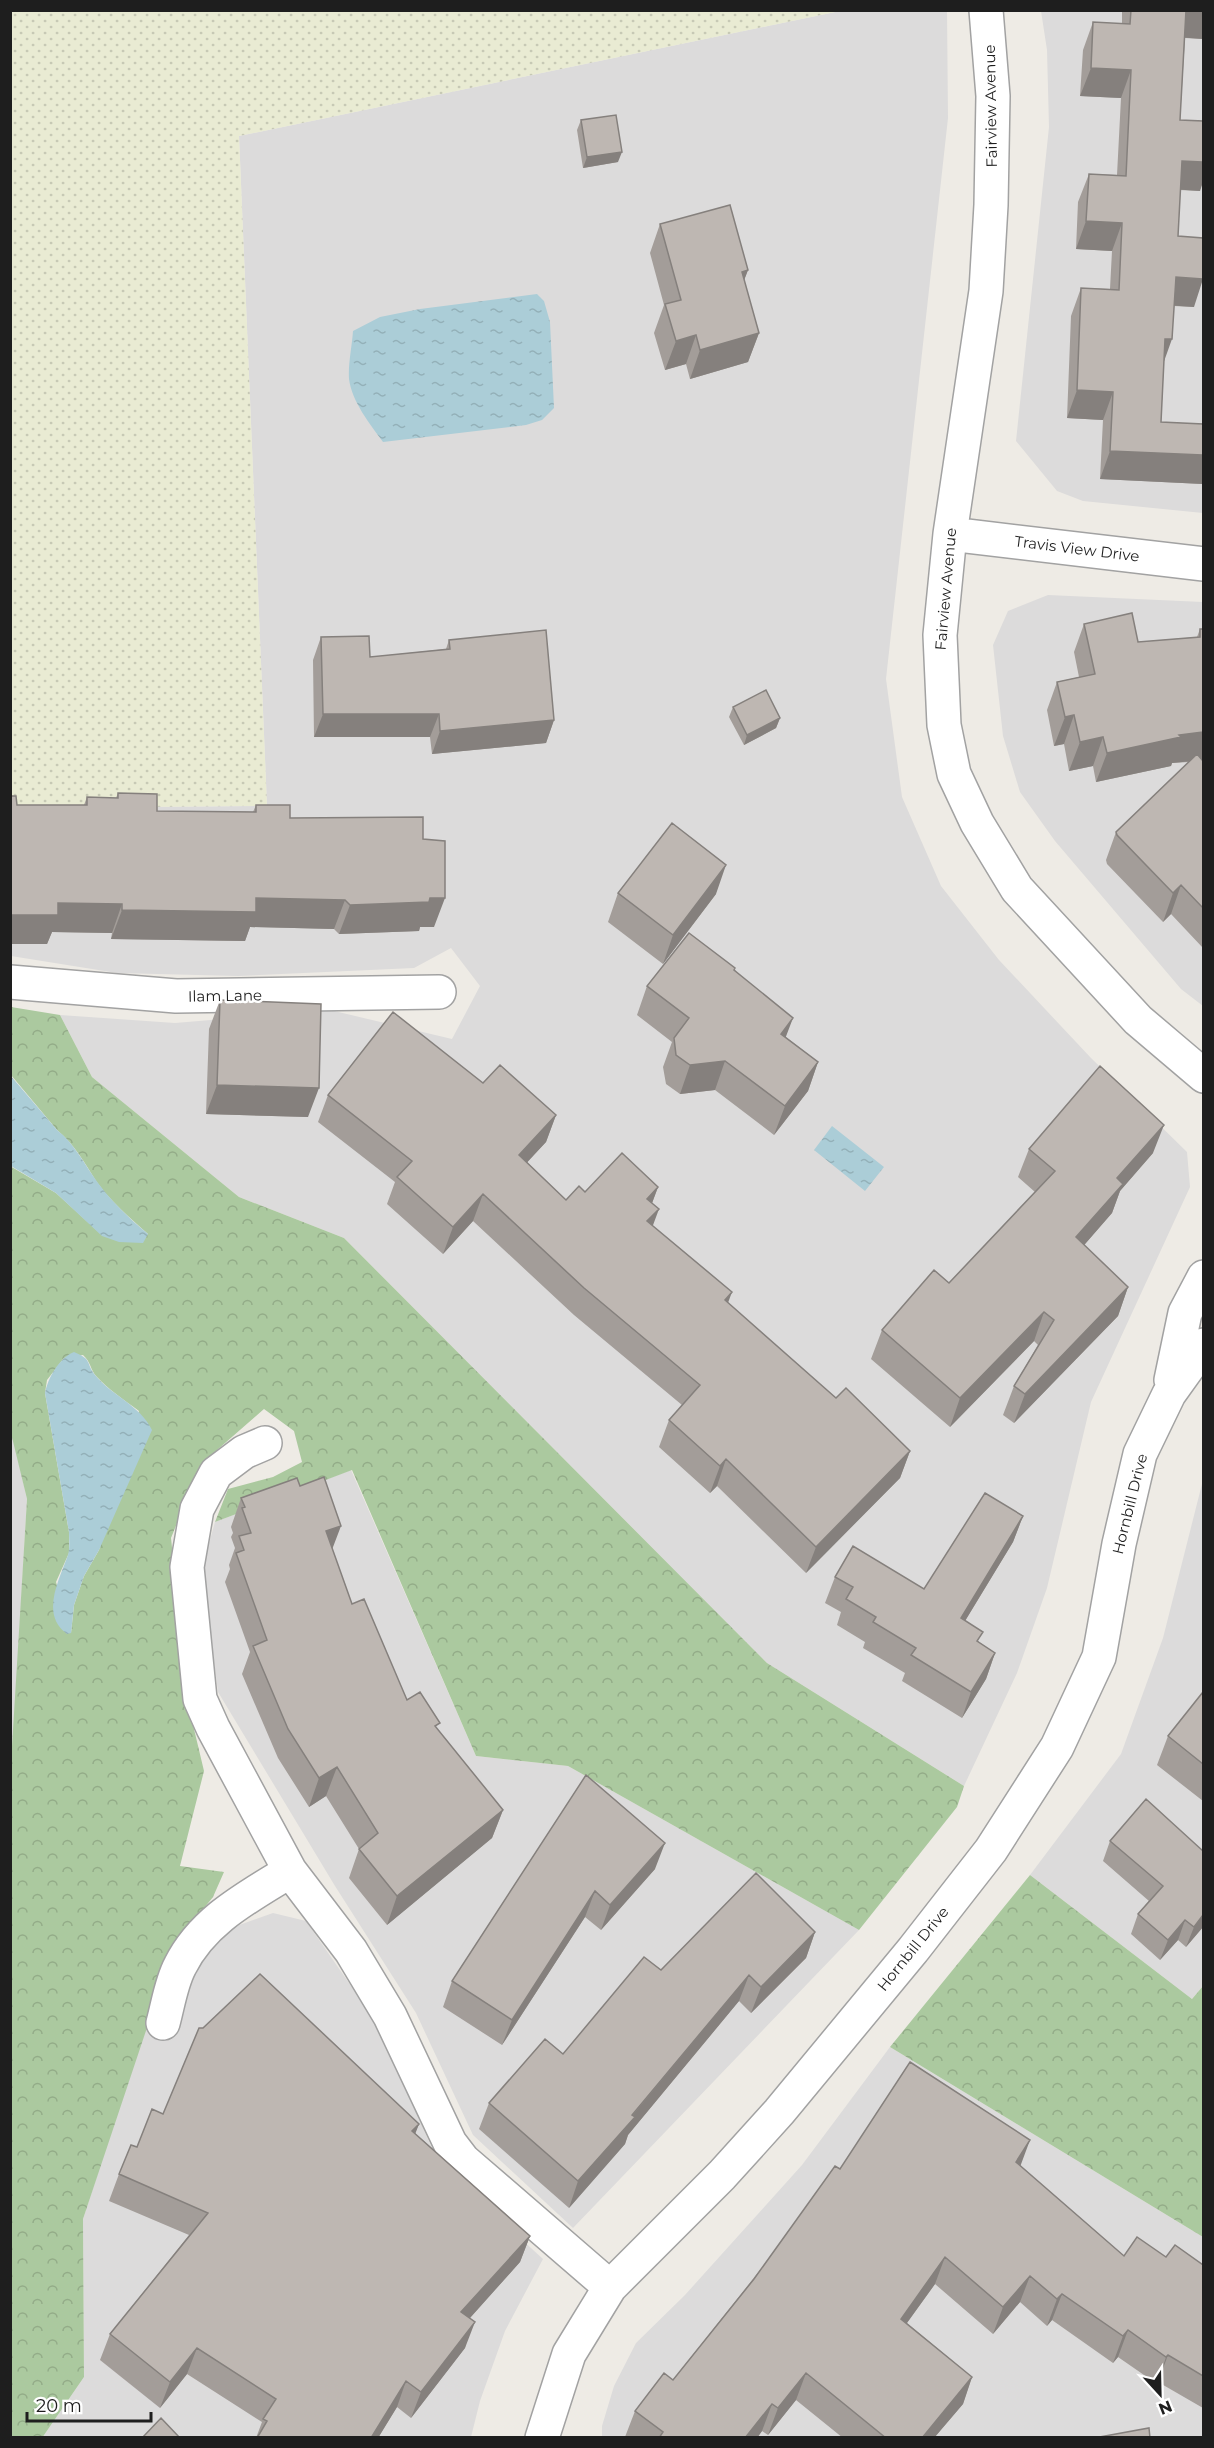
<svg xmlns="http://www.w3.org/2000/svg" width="1214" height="2448" viewBox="0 0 1214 2448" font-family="Montserrat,sans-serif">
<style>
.residential{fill:#dcdbdb}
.farmland{fill:url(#farmland-dots)}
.forest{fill:url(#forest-crowns);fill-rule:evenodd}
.water{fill:url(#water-ripples)}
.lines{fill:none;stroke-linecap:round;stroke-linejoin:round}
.minor-casing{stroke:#a2a2a2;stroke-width:36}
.minor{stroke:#fff;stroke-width:33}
.wall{fill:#a39d99}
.shaded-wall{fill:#85807d}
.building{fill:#beb7b2;stroke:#85807d;stroke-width:1.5}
.labels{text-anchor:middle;stroke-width:5;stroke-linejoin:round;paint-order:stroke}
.street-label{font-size:15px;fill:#1e1e1e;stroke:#fff}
</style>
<defs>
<pattern id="farmland-dots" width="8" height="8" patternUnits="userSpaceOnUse" patternTransform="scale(1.5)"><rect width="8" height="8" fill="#e9ebd3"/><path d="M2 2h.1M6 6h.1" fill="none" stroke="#c7c9b5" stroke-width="1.8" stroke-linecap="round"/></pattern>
<pattern id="forest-crowns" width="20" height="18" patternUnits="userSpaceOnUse" patternTransform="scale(1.5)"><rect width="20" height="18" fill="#abc99f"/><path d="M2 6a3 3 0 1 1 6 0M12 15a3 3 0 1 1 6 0" fill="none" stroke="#93ac88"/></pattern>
<pattern id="water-ripples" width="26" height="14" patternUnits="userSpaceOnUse" patternTransform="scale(1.5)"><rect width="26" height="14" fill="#abcdd7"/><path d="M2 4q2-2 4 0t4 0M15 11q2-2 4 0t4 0" fill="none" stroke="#93b0b8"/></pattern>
</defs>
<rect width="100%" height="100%" fill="#eeebe5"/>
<!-- residential -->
<path class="residential" d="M 840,11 L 947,11 L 948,118 L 886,679 L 902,797 L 941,886 L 999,960 L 1091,1058 L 1187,1152 L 1190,1187 L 1091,1402 L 1047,1588 L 1017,1673 L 964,1786 L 767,1663 L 344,1238 L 239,1197 L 92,1077 L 60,1015 L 175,1023 L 330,1010 L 452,1039 L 480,986 L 451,948 L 414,968 L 238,976 L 117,973 L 11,956 L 10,808 L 267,806 L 239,136 Z
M 1041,11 L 1203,11 L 1203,513 L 1083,501 L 1057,491 L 1016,441 L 1049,127 L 1047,50 Z
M 1048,595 L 1203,602 L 1203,1006 L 1181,989 L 1055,841 L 1020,792 L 1003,736 L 993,645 L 1008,611 Z
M 11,1429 L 27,1499 L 11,1779 Z
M 351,1470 L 476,1756 L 568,1766 L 859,1930 L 573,2228 L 473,2135 L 416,2013 L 335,1886 L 218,1692 L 202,1568 L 215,1522 Z
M 1203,1480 L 1203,1986 L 1192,1999 L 1030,1875 L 1121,1754 L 1163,1638 Z
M 273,1913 L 306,1921 L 376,2022 L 439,2164 L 543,2259 L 505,2331 L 480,2401 L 471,2437 L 42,2438 L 84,2377 L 83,2219 L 145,2028 L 169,2035 L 206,1937 Z
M 890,2047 L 1203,2237 L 1203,2437 L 602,2438 L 602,2426 L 614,2386 L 636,2343 L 685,2295 L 802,2165 Z"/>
<!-- farmland -->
<path class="farmland" d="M 10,11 L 840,11 L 239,136 L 267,806 L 11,808 Z"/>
<!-- forest -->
<path class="forest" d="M 11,1007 L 60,1015 L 92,1077 L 239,1197 L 344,1238 L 767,1663 L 964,1786 L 957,1807 L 859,1930 L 568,1766 L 476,1756 L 352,1470 L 215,1522 L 228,1489 L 273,1477 L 302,1462 L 294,1431 L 264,1409 L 201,1464 L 171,1538 L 189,1708 L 204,1771 L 180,1866 L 224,1872 L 213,1897 L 175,1944 L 83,2219 L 84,2377 L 42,2438 L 10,2437 L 10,1779 L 27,1499 L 10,1429 L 10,1166 L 56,1193 L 103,1236 L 148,1234 C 130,1218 110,1201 96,1181 C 85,1163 74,1144 57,1130 L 11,1075 ZM 83,1355 C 91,1362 90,1369 96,1376 C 108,1389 124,1400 139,1411 L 99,1550 L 84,1576 L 74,1605 L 71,1633 L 56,1582 L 69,1553 L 69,1532 L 45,1393 L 47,1380 L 64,1358 Z
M 1030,1875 L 1192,1999 L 1203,1986 L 1203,2237 L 890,2047 Z"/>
<!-- water -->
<path class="water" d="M 537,294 L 544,301 L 550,322 L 554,408 L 542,420 L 526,425 L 383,442 C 370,424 352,402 349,379 C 348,364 352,346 353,331 L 380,317 L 420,309 Z
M 10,1075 L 57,1130 C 75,1144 84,1164 98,1183 C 112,1202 130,1219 148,1234 L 143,1243 L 119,1242 L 102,1236 L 56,1193 L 11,1166 Z
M 832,1126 L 884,1167 L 865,1191 L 814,1150 Z
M 74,1352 C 93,1360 85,1362 95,1375 C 112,1396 140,1405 152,1430 L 99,1550 L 84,1576 L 74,1605 L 71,1633 L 67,1634 C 40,1615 59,1580 68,1555 C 70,1548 69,1539 69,1532 L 45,1393 C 48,1378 59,1358 74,1352 Z"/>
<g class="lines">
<defs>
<path id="minor" d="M 986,10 L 993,96 L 991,205 L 986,291 L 950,534 L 940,635 L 944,725 L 954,774 L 977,823 L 1017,889 L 1138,1020 L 1204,1076
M 950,534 L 1204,564
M 10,982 L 176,996 L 439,992
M 1171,1380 L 1185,1313 L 1204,1277
M 265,1443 L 244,1452 L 216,1473 L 197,1509 L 187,1567 L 200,1699 L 213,1728 L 290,1871 L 351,1951 L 390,2016 L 450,2143 L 463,2160 L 610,2287
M 163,2023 C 168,2005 171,1983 180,1966 C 203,1920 248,1897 290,1871
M 542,2438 L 569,2354 L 610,2287 L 722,2175 L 779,2112 L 913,1950 L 991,1850 L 1057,1747 L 1099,1657 L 1119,1544 L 1140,1454 L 1169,1394 L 1204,1345"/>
</defs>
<!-- minor casing -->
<use href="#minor" class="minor-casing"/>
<!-- minor -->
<use href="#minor" class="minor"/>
</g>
<!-- wall -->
<path class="wall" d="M 1122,10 L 1203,10 L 1203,39 L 1185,38 L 1180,120 L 1200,191 L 1180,190 L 1178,236 L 1194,307 L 1174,306 L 1164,361 L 1161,422 L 1203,424 L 1203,484 L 1100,479 L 1103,420 L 1067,418 L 1071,316 L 1081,288 L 1110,289 L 1112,251 L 1076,249 L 1078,202 L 1089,174 L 1117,175 L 1121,98 L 1080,96 L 1083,50 L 1093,22 L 1122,24 Z
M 581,120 L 618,162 L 583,168 L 577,130 Z
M 660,224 L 748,270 L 744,280 L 759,333 L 748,362 L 690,379 L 686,364 L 665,370 L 654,333 L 664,305 L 650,253 Z
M 1084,624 L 1138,642 L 1197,637 L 1200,629 L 1203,629 L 1203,948 L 1171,914 L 1163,922 L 1107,864 L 1106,860 L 1116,832 L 1189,762 L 1172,763 L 1171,766 L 1096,782 L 1093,766 L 1069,771 L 1064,744 L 1054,746 L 1047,710 L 1057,682 L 1079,677 L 1074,652 Z
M 321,637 L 370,657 L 446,649 L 449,640 L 554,720 L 546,743 L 432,754 L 430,737 L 314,737 L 313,660 Z
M 733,707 L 780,718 L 776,728 L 744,745 L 729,717 Z
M 118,793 L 157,811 L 253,812 L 256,805 L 290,818 L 423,839 L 434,927 L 420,927 L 419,931 L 339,934 L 334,929 L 250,927 L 245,941 L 111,939 L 112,933 L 52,932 L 47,944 L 10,944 L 10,796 L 17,805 L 84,805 L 87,797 L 116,798 Z
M 618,893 L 716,894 L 663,964 L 608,922 Z
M 735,970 L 786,1037 L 818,1062 L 808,1091 L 774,1135 L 715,1090 L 680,1094 L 666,1084 L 663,1067 L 672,1042 L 637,1015 L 647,986 Z
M 220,1000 L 308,1117 L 206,1114 L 209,1029 Z
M 483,1083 L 556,1115 L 546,1142 L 527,1162 L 566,1200 L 585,1192 L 658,1187 L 652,1203 L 653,1226 L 728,1303 L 836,1398 L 910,1451 L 900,1478 L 806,1573 L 717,1486 L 710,1493 L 659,1447 L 669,1420 L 682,1405 L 574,1315 L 473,1221 L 443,1254 L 387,1204 L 395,1182 L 318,1122 L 328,1095 Z
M 1029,1149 L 1153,1153 L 1120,1191 L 1112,1213 L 1084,1245 L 1128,1287 L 1118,1316 L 1014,1423 L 1003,1415 L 1014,1386 L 1038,1345 L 1034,1341 L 950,1427 L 871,1359 L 882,1330 L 949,1283 L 1035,1192 L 1018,1177 Z
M 300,1486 L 332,1549 L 352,1604 L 407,1700 L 438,1730 L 503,1810 L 492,1838 L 387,1925 L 349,1878 L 359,1849 L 326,1796 L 309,1807 L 278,1758 L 242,1674 L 250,1652 L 225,1582 L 230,1569 L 229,1565 L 235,1548 L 231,1537 L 233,1533 L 231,1527 L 241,1498 Z
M 1023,1516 L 1013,1542 L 965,1621 L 979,1642 L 995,1653 L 986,1679 L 962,1718 L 902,1681 L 905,1673 L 863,1648 L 865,1642 L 837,1625 L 841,1612 L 825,1603 L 835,1577 L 924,1589 Z
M 1203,1692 L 1203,1801 L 1157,1765 L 1168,1736 Z
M 586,1775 L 655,1869 L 601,1930 L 585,1917 L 502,2045 L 443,2007 L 452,1981 Z
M 1146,1799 L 1203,1927 L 1186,1947 L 1178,1940 L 1160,1960 L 1131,1934 L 1138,1914 L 1149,1901 L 1103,1861 L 1110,1841 Z
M 815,1932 L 806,1958 L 751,2013 L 739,2001 L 628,2135 L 625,2144 L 569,2208 L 479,2129 L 489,2103 L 563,2054 L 661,1970 Z
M 163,2114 L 419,2124 L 415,2133 L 530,2236 L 520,2262 L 470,2318 L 465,2348 L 411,2418 L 397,2407 L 378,2438 L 256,2438 L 262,2422 L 187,2374 L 160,2408 L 100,2360 L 110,2334 L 189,2235 L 109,2201 L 119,2174 L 137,2147 Z
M 1020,2166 L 1124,2256 L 1166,2257 L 1203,2265 L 1203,2408 L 1158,2382 L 1157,2384 L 1118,2357 L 1113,2363 L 1052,2320 L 1047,2326 L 1020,2302 L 993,2334 L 935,2284 L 907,2323 L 972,2377 L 963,2404 L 934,2438 L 843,2438 L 796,2400 L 768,2435 L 762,2431 L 757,2438 L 625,2437 L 635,2411 L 673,2380 L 840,2169 Z"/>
<!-- shaded-wall -->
<path class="shaded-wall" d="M 1186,10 L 1203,10 L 1203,39 L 1176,37 Z
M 1091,68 L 1131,70 L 1121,98 L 1080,96 Z
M 622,152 L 618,162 L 583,168 L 587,157 Z
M 1182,161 L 1203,162 L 1203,182 L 1200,191 L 1171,189 Z
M 1086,221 L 1122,223 L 1112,251 L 1076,249 Z
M 748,270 L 737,299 L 742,272 Z
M 1176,277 L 1203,279 L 1194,307 L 1165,305 Z
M 759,333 L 748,362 L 690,379 L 700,350 Z
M 696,335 L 686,364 L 665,370 L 676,341 Z
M 1165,339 L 1172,339 L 1162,367 Z
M 1077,390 L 1113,392 L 1103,420 L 1067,418 Z
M 1110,451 L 1203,455 L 1203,484 L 1100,479 Z
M 323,714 L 439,714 L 430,737 L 314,737 Z
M 1074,715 L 1064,744 L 1054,746 L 1065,717 Z
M 780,718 L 776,728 L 744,745 L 747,735 Z
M 554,720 L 546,743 L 432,754 L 440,731 Z
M 1203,732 L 1203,760 L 1172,763 L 1171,766 L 1096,782 L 1107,753 L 1179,735 Z
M 1103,737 L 1093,766 L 1069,771 L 1080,742 Z
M 726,865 L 716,894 L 663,964 L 673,935 Z
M 1181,885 L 1171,914 L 1163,922 L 1173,893 Z
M 256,898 L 345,900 L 334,929 L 250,927 L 245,941 L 111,939 L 122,910 Z
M 430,898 L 445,898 L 434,927 L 420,927 L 419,931 L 339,934 L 350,905 Z
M 58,903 L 122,904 L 112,933 L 52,932 L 47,944 L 10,944 L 10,915 Z
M 793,1018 L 782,1047 L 781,1034 Z
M 725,1061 L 715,1090 L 680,1094 L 690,1065 Z
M 818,1062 L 808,1091 L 774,1135 L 785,1106 Z
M 217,1085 L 319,1088 L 308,1117 L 206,1114 Z
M 556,1115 L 546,1142 L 509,1182 L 519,1155 Z
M 1164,1125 L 1153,1153 L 1120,1191 L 1112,1213 L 1066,1266 L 1076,1237 L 1117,1178 Z
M 658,1187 L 648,1214 L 647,1199 Z
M 483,1194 L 473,1221 L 443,1254 L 453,1227 Z
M 659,1209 L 649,1236 L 647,1221 Z
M 1128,1287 L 1118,1316 L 1014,1423 L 1025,1394 Z
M 732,1292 L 722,1319 L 725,1300 Z
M 1044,1312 L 1034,1341 L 950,1427 L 960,1398 Z
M 910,1451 L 900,1478 L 806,1573 L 816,1547 Z
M 726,1459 L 717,1486 L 710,1493 L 720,1466 Z
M 1023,1516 L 1013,1542 L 951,1644 L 961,1618 Z
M 341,1526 L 330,1555 L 326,1531 Z
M 995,1653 L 986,1679 L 962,1718 L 971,1692 Z
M 337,1767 L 326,1796 L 309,1807 L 319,1778 Z
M 503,1810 L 492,1838 L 387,1925 L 397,1896 Z
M 665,1843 L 655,1869 L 601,1930 L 610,1905 Z
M 595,1891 L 585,1917 L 502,2045 L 512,2020 Z
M 1203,1915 L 1203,1927 L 1186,1947 L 1194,1927 Z
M 1185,1920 L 1178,1940 L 1160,1960 L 1168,1940 Z
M 815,1932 L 806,1958 L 751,2013 L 761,1987 Z
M 749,1975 L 739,2001 L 628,2135 L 625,2144 L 569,2208 L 578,2181 Z
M 419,2124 L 409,2150 L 412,2131 Z
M 1030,2140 L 1020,2167 L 1016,2162 Z
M 530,2236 L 520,2262 L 452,2338 L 461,2312 Z
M 945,2257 L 935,2284 L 891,2345 L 901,2319 Z
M 1030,2276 L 1020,2302 L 993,2334 L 1003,2307 Z
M 1062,2294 L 1052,2320 L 1047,2326 L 1057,2299 Z
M 475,2322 L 465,2348 L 411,2418 L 421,2392 Z
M 1128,2330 L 1118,2357 L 1113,2363 L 1123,2336 Z
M 197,2348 L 187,2374 L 160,2408 L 170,2382 Z
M 1168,2355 L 1158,2382 L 1157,2384 L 1166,2357 Z
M 806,2373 L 796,2400 L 768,2435 L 778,2408 Z
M 972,2377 L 963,2404 L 934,2438 L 922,2438 Z
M 406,2381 L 397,2407 L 378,2438 L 371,2438 Z
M 772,2404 L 762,2431 L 757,2438 L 745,2438 Z"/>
<!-- building -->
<path class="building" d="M 1131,10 L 1186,10 L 1180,120 L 1203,121 L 1203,162 L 1182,161 L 1178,236 L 1203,238 L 1203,279 L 1176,277 L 1172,339 L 1165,339 L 1161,422 L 1203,424 L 1203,455 L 1110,451 L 1113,392 L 1077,390 L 1081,288 L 1119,290 L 1122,223 L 1086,221 L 1089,174 L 1126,176 L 1131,70 L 1091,68 L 1093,22 L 1130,24 Z
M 616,115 L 622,152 L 587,157 L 581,120 Z
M 730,205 L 748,270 L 742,272 L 759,333 L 700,350 L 696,335 L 676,341 L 665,304 L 681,300 L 660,224 Z
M 1132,613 L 1138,642 L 1200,637 L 1200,629 L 1203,629 L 1203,732 L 1179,735 L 1181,737 L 1107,753 L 1103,737 L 1080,742 L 1074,715 L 1065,717 L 1057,682 L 1095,674 L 1084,624 Z
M 546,630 L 554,720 L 440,731 L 439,714 L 323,714 L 321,637 L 369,636 L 370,657 L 450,649 L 449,640 Z
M 766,690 L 780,718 L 747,735 L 733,707 Z
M 1197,754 L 1203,761 L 1203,908 L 1181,885 L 1173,893 L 1117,835 L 1116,832 Z
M 118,793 L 157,794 L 157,811 L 256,812 L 256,805 L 290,805 L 290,818 L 423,817 L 423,839 L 445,841 L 445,898 L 430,898 L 429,902 L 350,905 L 345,900 L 256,898 L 256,912 L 122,910 L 122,904 L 58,903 L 58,915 L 10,915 L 10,796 L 16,796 L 17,805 L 87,805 L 87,797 L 118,798 Z
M 672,823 L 726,865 L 673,935 L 618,893 Z
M 689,933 L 735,968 L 734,970 L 793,1018 L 781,1034 L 818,1062 L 785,1106 L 725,1061 L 690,1065 L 676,1055 L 674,1038 L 689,1018 L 647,986 Z
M 220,1000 L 321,1004 L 319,1088 L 217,1085 Z
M 393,1012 L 483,1083 L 500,1065 L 556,1115 L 519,1155 L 566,1200 L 579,1186 L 585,1192 L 622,1153 L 658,1187 L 647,1199 L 659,1209 L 647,1221 L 732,1292 L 725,1300 L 836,1398 L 846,1388 L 910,1451 L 816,1547 L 726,1459 L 720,1466 L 669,1420 L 700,1385 L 584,1288 L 483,1194 L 453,1227 L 397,1177 L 412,1161 L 328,1095 Z
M 1100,1066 L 1164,1125 L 1117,1178 L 1123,1184 L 1076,1237 L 1128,1287 L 1025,1394 L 1014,1386 L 1054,1320 L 1044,1312 L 960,1398 L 882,1330 L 934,1270 L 949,1283 L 1055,1171 L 1029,1149 Z
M 324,1477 L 341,1526 L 326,1531 L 352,1604 L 364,1599 L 407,1700 L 420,1692 L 440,1723 L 435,1726 L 503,1810 L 397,1896 L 359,1849 L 378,1833 L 337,1767 L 319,1778 L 288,1729 L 253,1646 L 267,1640 L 236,1553 L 244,1550 L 239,1536 L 251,1533 L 242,1508 L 245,1507 L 241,1498 L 297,1478 L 300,1486 Z
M 985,1493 L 1023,1516 L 961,1618 L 983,1632 L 977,1641 L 995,1653 L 971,1692 L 911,1655 L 916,1648 L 873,1622 L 876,1617 L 846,1599 L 853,1587 L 835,1577 L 853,1546 L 924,1589 Z
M 1203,1692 L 1203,1764 L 1168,1736 Z
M 586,1775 L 665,1843 L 610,1905 L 595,1891 L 512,2020 L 452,1981 Z
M 1146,1799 L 1203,1851 L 1203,1915 L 1194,1927 L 1185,1920 L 1168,1940 L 1138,1914 L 1163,1886 L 1110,1841 Z
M 756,1873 L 815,1932 L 761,1987 L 749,1975 L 632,2115 L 635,2117 L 578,2181 L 489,2103 L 545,2039 L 563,2054 L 644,1957 L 661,1970 Z
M 260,1974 L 419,2124 L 412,2131 L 530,2236 L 461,2312 L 475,2322 L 421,2392 L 406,2381 L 371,2438 L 257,2438 L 267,2421 L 263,2419 L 276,2399 L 197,2348 L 170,2382 L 110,2334 L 208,2213 L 119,2174 L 131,2145 L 137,2147 L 152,2109 L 163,2114 L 199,2028 L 203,2028 Z
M 910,2062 L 1030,2140 L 1016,2162 L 1124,2256 L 1137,2237 L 1166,2257 L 1175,2245 L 1203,2265 L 1203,2376 L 1168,2355 L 1166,2357 L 1128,2330 L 1123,2336 L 1062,2294 L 1057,2299 L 1030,2276 L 1003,2307 L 945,2257 L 901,2319 L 972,2377 L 922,2438 L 886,2438 L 806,2373 L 778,2408 L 772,2404 L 745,2438 L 659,2438 L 663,2432 L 635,2411 L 664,2373 L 673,2380 L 754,2279 L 835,2166 L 840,2169 Z
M 161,2418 L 180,2438 L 142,2438 Z
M 1149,2428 L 1150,2438 L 1094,2438 Z"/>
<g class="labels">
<!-- street labels -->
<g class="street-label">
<text transform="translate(991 106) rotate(-91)" y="5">Fairview Avenue</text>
<text transform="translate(1077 549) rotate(7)" y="5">Travis View Drive</text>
<text transform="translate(946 589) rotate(-85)" y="5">Fairview Avenue</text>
<text transform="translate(225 996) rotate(-1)" y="5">Ilam Lane</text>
<text transform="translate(1130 1504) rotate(-76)" y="5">Hornbill Drive</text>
<text transform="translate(913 1949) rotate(-51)" y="5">Hornbill Drive</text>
</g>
</g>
<!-- border -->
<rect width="1214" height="2448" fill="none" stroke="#1e1e1e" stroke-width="24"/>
<!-- north arrow -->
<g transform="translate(1160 2394) rotate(158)" stroke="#ffffff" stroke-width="4.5" paint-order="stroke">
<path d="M0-4.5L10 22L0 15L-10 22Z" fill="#1e1e1e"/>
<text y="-9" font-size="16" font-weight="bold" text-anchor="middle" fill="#1e1e1e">N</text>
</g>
<!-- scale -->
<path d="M27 2412v9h124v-9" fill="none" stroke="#1e1e1e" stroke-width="3"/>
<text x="36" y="2412" font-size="18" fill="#1e1e1e" stroke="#ffffff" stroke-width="4.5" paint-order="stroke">20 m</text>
</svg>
